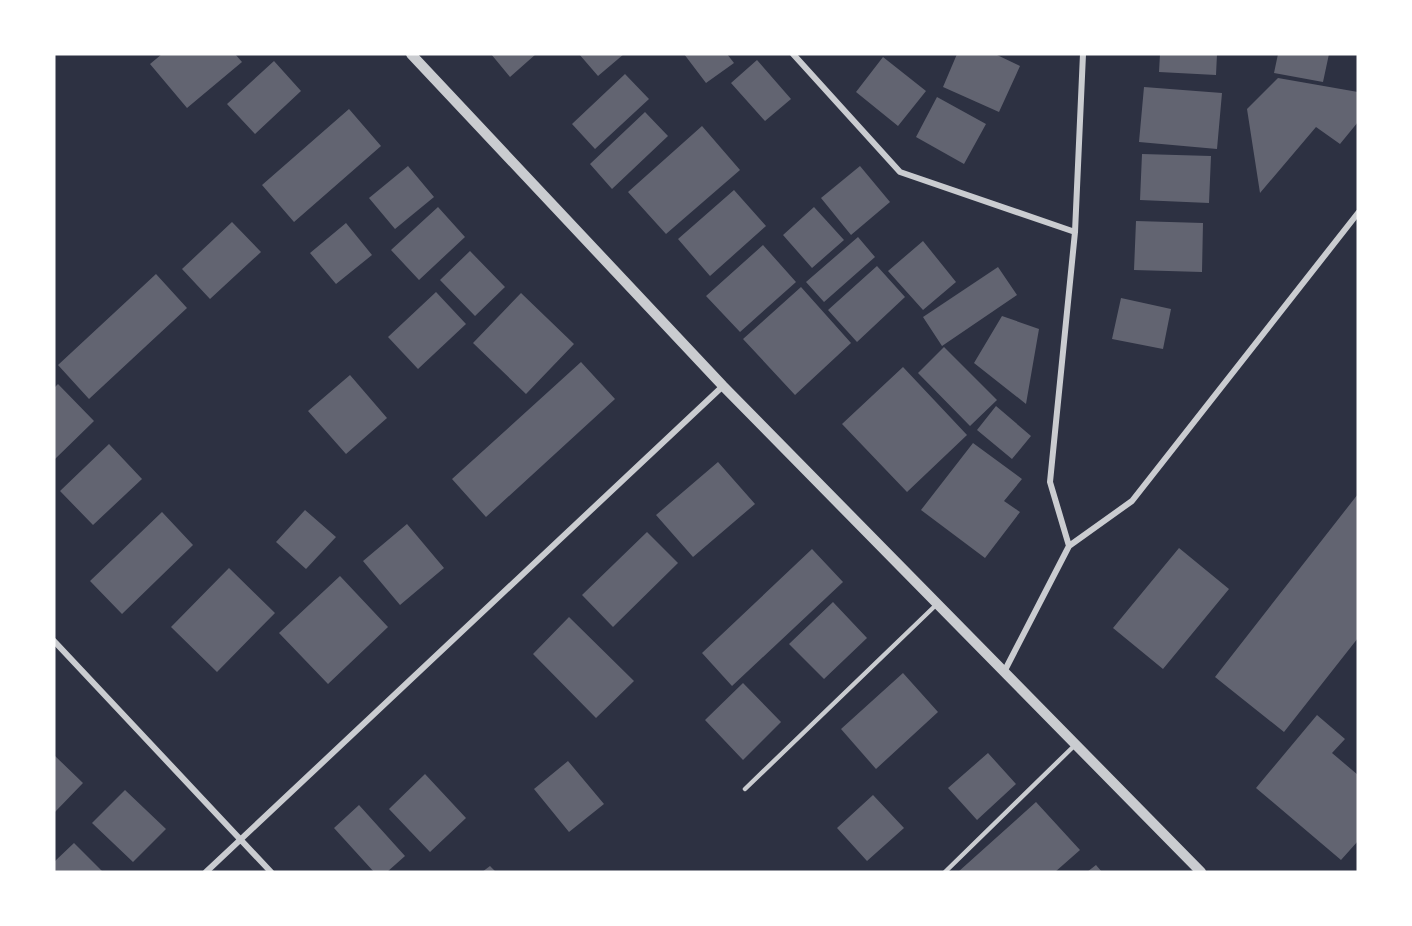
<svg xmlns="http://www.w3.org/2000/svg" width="1412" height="926" viewBox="0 0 1412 926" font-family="Rubik,sans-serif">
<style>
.building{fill:#626471}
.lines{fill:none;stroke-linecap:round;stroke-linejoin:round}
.service{stroke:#caccd0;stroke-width:4.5}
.minor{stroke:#caccd0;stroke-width:6}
.tertiary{stroke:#caccd0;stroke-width:10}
</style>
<rect width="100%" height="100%" fill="#2d3142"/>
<!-- building -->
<path class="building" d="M 162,54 L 235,54 L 242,62 L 187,108 L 150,64 Z
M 491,54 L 536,54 L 510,77 Z
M 579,54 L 624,54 L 598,76 Z
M 684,54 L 727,54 L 734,63 L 706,83 Z
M 957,54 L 995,54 L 1020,66 L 999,112 L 943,87 Z
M 1160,54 L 1217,54 L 1216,75 L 1159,72 Z
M 1278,54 L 1329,54 L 1323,82 L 1274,73 Z
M 883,57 L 926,91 L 898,126 L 856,92 Z
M 757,60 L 791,99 L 765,121 L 731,83 Z
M 274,61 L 301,91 L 255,134 L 227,104 Z
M 625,74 L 649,99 L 595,149 L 572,124 Z
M 1278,78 L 1358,92 L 1358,122 L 1340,144 L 1316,127 L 1260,193 L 1247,109 Z
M 1144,87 L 1222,93 L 1217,149 L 1139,142 Z
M 937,97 L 986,124 L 964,164 L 916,137 Z
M 349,109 L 381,146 L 294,222 L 262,185 Z
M 645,112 L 668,136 L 612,189 L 590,164 Z
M 702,126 L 740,170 L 666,234 L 628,192 Z
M 1142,154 L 1211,156 L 1209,203 L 1140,200 Z
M 408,166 L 434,197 L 395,229 L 369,198 Z
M 860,166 L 890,202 L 851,235 L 821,198 Z
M 734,190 L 766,226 L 710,276 L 678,239 Z
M 438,207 L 465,237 L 419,280 L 391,250 Z
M 814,207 L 844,240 L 812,268 L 783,235 Z
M 1136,221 L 1203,223 L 1202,272 L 1134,270 Z
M 232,222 L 261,252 L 210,299 L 182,269 Z
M 346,223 L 372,255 L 336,284 L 310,253 Z
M 858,237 L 875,257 L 824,302 L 806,282 Z
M 923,241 L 956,282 L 923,310 L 888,271 Z
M 763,245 L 796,282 L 740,332 L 706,296 Z
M 470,251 L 505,287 L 475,316 L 440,280 Z
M 877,266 L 905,297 L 857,342 L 828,310 Z
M 998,267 L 1017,295 L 942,346 L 923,317 Z
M 156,274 L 187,308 L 89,399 L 58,365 Z
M 801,287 L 851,343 L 795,395 L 743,339 Z
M 436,292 L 466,324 L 418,369 L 388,337 Z
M 521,293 L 574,344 L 526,394 L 473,343 Z
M 1121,298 L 1171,309 L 1163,349 L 1112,339 Z
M 1002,316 L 1039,329 L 1026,404 L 974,363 Z
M 944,347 L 997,400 L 970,426 L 918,373 Z
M 581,362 L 615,399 L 486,517 L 452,479 Z
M 903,367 L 967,435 L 907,492 L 842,424 Z
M 350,375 L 387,418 L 346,454 L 308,411 Z
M 58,384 L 94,421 L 54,460 L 54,388 Z
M 996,406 L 1031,436 L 1012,459 L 977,430 Z
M 973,443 L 1022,479 L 1004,501 L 1020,512 L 985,558 L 921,510 Z
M 109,444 L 142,479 L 93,525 L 60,491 Z
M 718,462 L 755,504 L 693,557 L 656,515 Z
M 1358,494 L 1358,638 L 1284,732 L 1215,677 Z
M 305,510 L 336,537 L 306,569 L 276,542 Z
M 162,512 L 193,545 L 122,614 L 90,581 Z
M 407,524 L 444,568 L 400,605 L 363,561 Z
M 647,532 L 678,563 L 613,627 L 582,595 Z
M 1179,548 L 1229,589 L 1163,669 L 1113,628 Z
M 812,549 L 843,582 L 732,686 L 702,653 Z
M 229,568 L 275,613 L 217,672 L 171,627 Z
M 340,576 L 388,627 L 328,684 L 279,633 Z
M 833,602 L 867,638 L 824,679 L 789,644 Z
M 569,617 L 634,681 L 596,718 L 533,654 Z
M 903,673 L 938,712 L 876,769 L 841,729 Z
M 743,683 L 781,722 L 743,760 L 705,720 Z
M 1317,715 L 1345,739 L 1332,753 L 1358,775 L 1358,841 L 1341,860 L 1256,788 Z
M 988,753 L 1016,784 L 977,820 L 948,788 Z
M 54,755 L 83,783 L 54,813 Z
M 568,761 L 604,804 L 569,832 L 534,789 Z
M 425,774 L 466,818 L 430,852 L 389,809 Z
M 125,790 L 166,829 L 133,862 L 92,823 Z
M 873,795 L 904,828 L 867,861 L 837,828 Z
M 1036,802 L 1080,850 L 1055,872 L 958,872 Z
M 359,805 L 405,856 L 387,872 L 374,872 L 334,828 Z
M 74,843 L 103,872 L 54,872 L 54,862 Z
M 1096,865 L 1102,872 L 1087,872 Z
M 490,866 L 496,872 L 482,872 Z"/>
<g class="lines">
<!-- service -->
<path class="service" d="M 745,789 L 937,604
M 945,872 L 1075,745"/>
<!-- minor -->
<path class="minor" d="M 793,54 L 900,172 L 1075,232
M 1069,546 L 1132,501 L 1358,213
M 54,641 L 271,872
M 1004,672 L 1069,546 L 1050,482 L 1075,232 L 1083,54
M 206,872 L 723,386"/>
<!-- tertiary -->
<path class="tertiary" d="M 411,54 L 723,386 L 1201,872"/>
</g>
<!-- border -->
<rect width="1412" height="926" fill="none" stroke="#ffffff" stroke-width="111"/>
</svg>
